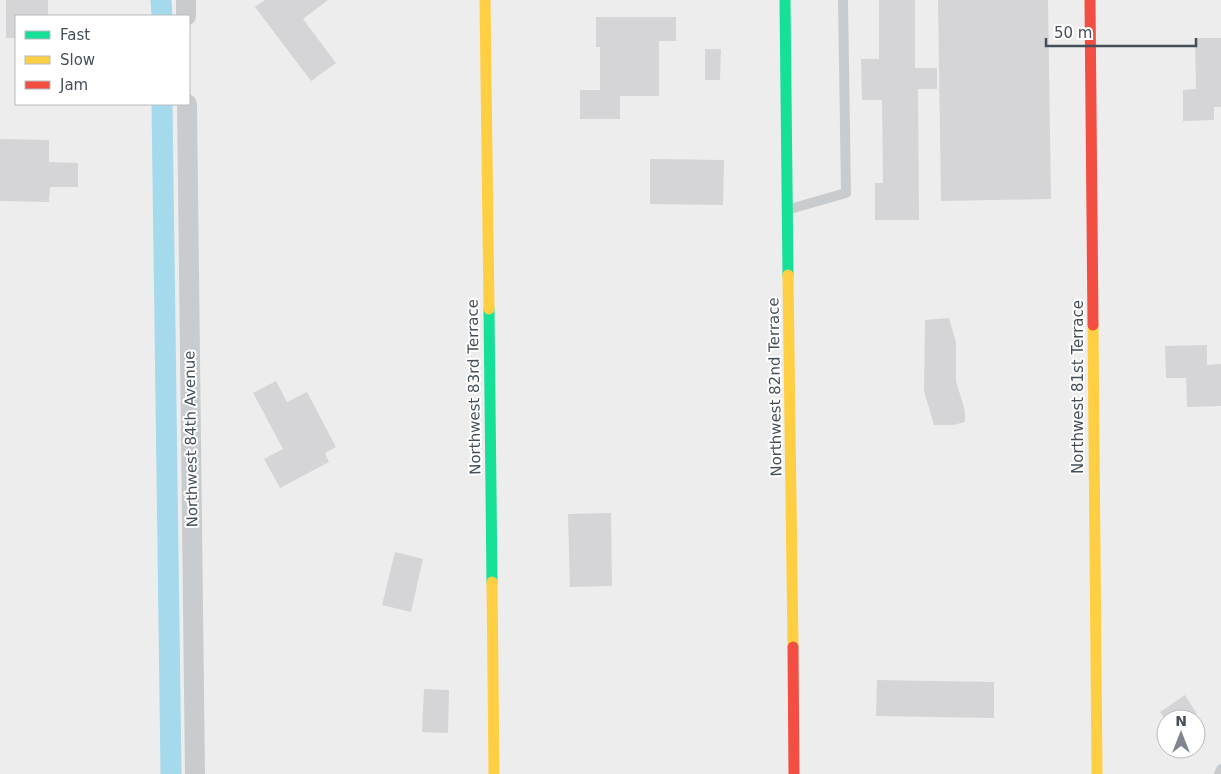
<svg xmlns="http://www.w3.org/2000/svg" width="1221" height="774" viewBox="0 0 1221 774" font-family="'DejaVu Sans',sans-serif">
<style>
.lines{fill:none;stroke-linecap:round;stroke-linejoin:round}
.canal{stroke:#a4daec;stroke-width:21}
.building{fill:#d5d5d7}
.lane{stroke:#c9ccce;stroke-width:10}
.street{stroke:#c9ccce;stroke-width:20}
.fast{stroke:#16e098;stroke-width:11}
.slow{stroke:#ffcf43;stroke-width:11}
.jam{stroke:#f24e42;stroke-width:11}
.labels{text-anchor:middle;stroke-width:4;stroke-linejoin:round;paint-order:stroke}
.street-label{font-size:15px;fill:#454f59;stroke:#fff}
</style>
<rect width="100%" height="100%" fill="#eeeded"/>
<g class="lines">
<!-- canal -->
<path class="canal" d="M 161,0 L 162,16
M 162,104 L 171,774"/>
</g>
<!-- building -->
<path class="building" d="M 6,0 L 48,0 L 48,16 L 16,16 L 16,38 L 6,38 Z
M 265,0 L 328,0 L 303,19 L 336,63 L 311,81 L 255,7 Z
M 879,0 L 915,0 L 915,68 L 937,68 L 937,89 L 918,89 L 919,220 L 875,220 L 875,183 L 883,183 L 882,100 L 862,100 L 861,59 L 879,59 Z
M 938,0 L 1048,0 L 1051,199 L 941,201 Z
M 596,17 L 676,17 L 676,41 L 659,41 L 659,96 L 620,96 L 620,119 L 580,119 L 580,90 L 600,90 L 600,47 L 596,47 Z
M 1195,38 L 1221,38 L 1221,107 L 1214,107 L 1214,120 L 1183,121 L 1183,90 L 1196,89 Z
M 705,49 L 721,49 L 720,80 L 705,80 Z
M 0,139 L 49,140 L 49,162 L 78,163 L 78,187 L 50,187 L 49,202 L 0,201 Z
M 650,159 L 724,160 L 723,205 L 650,204 Z
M 949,318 L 956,342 L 956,381 L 965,411 L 965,422 L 953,425 L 934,425 L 924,391 L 925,320 Z
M 1207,345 L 1207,365 L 1221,364 L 1221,406 L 1187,407 L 1186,378 L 1166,378 L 1165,346 Z
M 276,381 L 287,402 L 307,392 L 336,447 L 325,453 L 329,462 L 280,488 L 264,459 L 283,449 L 253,393 Z
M 611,513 L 612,586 L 570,587 L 568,514 Z
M 395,552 L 423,559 L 411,612 L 382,605 Z
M 877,680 L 994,682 L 994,718 L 876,716 Z
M 424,689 L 449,690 L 448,733 L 422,732 Z
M 1185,695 L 1197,714 L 1189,719 L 1165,719 L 1160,712 Z"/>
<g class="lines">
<!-- lane -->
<path class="lane" d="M 790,209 L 846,193 L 843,0
M 1219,774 L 1221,769"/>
<!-- street -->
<path class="street" d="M 186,0 L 186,16
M 187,104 L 195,774"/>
<!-- fast -->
<path class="fast" d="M 785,0 L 788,275
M 489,309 L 492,582"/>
<!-- slow -->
<path class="slow" d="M 485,0 L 489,309
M 788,275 L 793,647
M 1093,325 L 1097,774
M 492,582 L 494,774"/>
<!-- jam -->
<path class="jam" d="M 1090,0 L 1093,325
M 793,647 L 794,774"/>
</g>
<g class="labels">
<!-- street labels -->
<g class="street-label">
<text transform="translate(474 387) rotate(-91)" y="5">Northwest 83rd Terrace</text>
<text transform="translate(775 387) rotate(-91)" y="5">Northwest 82nd Terrace</text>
<text transform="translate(1078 387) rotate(-90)" y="5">Northwest 81st Terrace</text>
<text transform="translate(191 439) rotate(-91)" y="5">Northwest 84th Avenue</text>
</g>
</g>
<!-- legend -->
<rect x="15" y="15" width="175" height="90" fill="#ffffff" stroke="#b5b9bd"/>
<rect x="25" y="31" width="25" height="8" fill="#16e098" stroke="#b5b9bd"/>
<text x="60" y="40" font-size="15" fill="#454f59">Fast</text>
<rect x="25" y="56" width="25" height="8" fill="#ffcf43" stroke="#b5b9bd"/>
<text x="60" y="65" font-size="15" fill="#454f59">Slow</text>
<rect x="25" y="81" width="25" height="8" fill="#f24e42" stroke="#b5b9bd"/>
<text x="60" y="90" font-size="15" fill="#454f59">Jam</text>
<!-- north arrow -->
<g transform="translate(1181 734)"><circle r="24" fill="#ffffff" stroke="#b5b9bd"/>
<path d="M0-4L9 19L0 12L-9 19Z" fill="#80868d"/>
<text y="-8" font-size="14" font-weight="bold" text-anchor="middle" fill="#454f59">N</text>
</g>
<!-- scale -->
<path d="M1046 38v8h150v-8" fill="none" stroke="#454f59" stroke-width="2.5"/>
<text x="1054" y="38" font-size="15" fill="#454f59" stroke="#ffffff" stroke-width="4" paint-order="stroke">50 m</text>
</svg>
